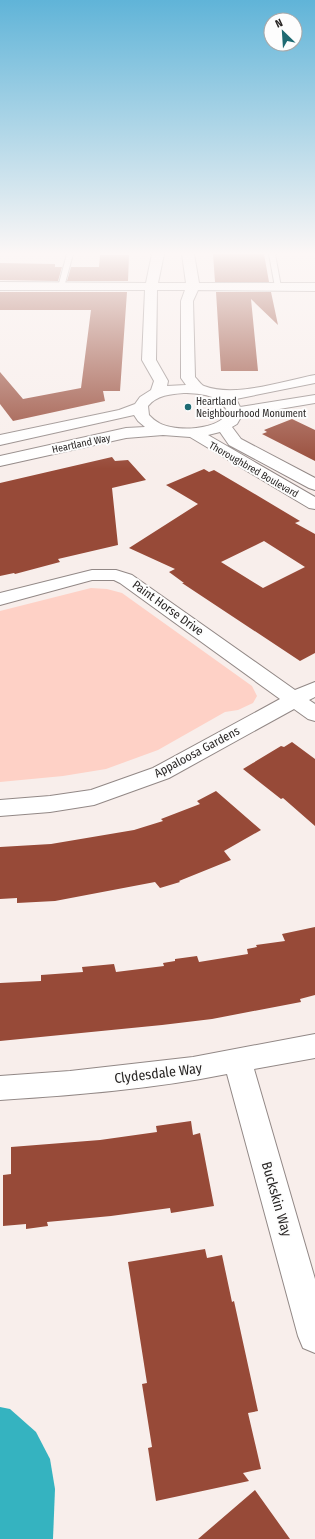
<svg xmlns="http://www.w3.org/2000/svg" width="315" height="1539" viewBox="0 0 315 1539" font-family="'Fira Sans Condensed',sans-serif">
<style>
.green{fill:#fed1c6}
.water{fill:#35b3c0}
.building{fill:#974a38;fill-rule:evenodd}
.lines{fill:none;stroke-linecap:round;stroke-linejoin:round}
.lane-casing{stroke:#928886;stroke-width:2}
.street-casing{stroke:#928886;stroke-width:2}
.lane{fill:#fff;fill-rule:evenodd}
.street{fill:#fff;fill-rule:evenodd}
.poi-dot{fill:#1f6a72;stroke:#fdfdfd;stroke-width:1.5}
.labels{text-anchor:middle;stroke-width:4;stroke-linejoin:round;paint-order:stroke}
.far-poi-label{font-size:10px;fill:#292625;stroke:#fdfdfd;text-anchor:start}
.far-street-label{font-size:10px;fill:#292625;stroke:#fdfdfd}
.street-label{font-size:12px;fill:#292625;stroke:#fdfdfd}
.near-street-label{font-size:14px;fill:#292625;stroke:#fdfdfd}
</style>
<rect width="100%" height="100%" fill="#f8eeeb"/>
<!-- green -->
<path class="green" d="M 91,588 L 107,589 L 122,593 L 252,686 L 257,696 L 253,703 L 238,710 L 225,712 L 158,750 L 106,769 L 63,776 L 0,782 L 0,611 Z"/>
<!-- water -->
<path class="water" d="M 0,1407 L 10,1409 L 36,1432 L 50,1459 L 55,1489 L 53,1539 L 0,1539 Z"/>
<!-- building -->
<path class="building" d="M 213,254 L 264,254 L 269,282 L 215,282 Z
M 100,255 L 129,255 L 128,281 L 67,281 L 71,267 L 99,267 Z
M 0,263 L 55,264 L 55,267 L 62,267 L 58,281 L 0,280 Z
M 0,292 L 127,292 L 120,391 L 103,391 L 105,401 L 13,421 L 0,404 L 0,372 L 23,399 L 81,388 L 91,310 L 0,310 Z
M 216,292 L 271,292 L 278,325 L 251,299 L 258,371 L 221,371 Z
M 292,419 L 315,430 L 315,461 L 262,434 L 267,432 L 264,430 Z
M 112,457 L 115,461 L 128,460 L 146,480 L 112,488 L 118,545 L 58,559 L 60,562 L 15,574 L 14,573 L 0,576 L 0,483 Z
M 204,469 L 209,472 L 214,470 L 248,490 L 300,521 L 295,523 L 315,534 L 315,653 L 300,661 L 182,583 L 184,583 L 169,572 L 175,569 L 129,548 L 198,504 L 166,485 ZM 264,541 L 305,567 L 263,588 L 221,562 Z
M 292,742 L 315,759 L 315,826 L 283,798 L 281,799 L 243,769 L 281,746 L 284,747 Z
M 216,791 L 261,830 L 224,851 L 231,860 L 179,881 L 180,882 L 160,888 L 155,882 L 55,901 L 17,903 L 17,898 L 0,899 L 0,847 L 51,844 L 134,830 L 163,821 L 161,819 L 200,804 L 197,801 Z
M 315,927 L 315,995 L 300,999 L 301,1002 L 212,1019 L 162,1025 L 0,1041 L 0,983 L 41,981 L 41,975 L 83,972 L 82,967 L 114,964 L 116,972 L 164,966 L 163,963 L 175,961 L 175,959 L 197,956 L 199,962 L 248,954 L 247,949 L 257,947 L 256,945 L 285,941 L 282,934 Z
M 191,1121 L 193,1135 L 200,1133 L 214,1206 L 171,1213 L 170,1208 L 111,1216 L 47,1222 L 48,1226 L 26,1229 L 26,1224 L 3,1226 L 3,1175 L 11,1174 L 11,1147 L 100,1140 L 157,1132 L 156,1126 Z
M 205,1249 L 207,1258 L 222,1255 L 232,1302 L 234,1301 L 258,1411 L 248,1413 L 261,1469 L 243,1473 L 249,1481 L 156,1501 L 148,1448 L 152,1447 L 142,1384 L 147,1383 L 128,1262 Z
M 255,1490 L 290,1539 L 198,1539 Z"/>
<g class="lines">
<defs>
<path id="lane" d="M 67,254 L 73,254 L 64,287 L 61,289 L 58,287 Z
M 269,254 L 275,254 L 281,287 L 280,288 L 275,287 Z"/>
<path id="street" d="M 152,254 L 164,254 L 158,283 L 186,283 L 182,254 L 194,254 L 199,283 L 315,283 L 315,291 L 198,290 L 193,301 L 195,377 C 198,380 201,385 204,386 C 235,398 283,381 315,375 L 315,383 L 236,399 L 240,407 L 315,395 L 315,403 L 250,414 L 241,417 L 237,424 L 232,427 L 241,439 L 315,478 L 315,490 L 309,488 L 229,445 L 220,432 L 208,435 L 315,497 L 315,509 L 309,508 L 190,437 L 163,435 L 126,438 L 0,466 L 0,456 L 126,428 L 145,427 L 138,421 L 134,415 L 0,445 L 0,435 L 119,410 L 135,404 L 140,397 L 151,390 L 154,381 L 142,360 L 145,290 L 0,290 L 0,282 L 146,283 ZM 157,290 L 185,290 L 181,301 L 181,378 L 186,385 L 167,386 L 168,381 L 156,360 ZM 184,393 C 203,394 218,394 228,412 C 219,431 175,432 159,423 C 155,421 152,418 149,415 L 148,406 C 157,395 171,394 184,393 Z
M 92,570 L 116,570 L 132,575 L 295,690 L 315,682 L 315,697 L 309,700 L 315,704 L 315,721 L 308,719 L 294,709 L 169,778 L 94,805 L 50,812 L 0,816 L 0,800 L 50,796 L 91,790 L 153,768 L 280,699 L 120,583 L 114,580 L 92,580 L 0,605 L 0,593 Z
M 315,1034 L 315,1058 L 254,1069 L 315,1279 L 315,1353 L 303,1348 L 298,1336 L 227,1074 C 153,1089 76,1095 0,1100 L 0,1076 L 70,1071 L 193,1057 Z"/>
</defs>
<!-- lane casing -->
<use href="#lane" class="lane-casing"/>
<!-- street casing -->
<use href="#street" class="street-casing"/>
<!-- lane -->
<use href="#lane" class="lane"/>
<!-- street -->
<use href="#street" class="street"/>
</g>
<!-- sky -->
<linearGradient id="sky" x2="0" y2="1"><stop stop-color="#60b4d8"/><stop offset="0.54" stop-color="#fcf7f6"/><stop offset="1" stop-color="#fcf7f6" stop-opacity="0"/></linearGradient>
<rect width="315" height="469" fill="url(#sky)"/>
<!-- markers -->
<circle class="poi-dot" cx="188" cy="407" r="4"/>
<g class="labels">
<!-- far-poi labels -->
<g class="far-poi-label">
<text x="196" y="405">Heartland<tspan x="196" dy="12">Neighbourhood Monument</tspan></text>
</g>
<!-- far-street labels -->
<g class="far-street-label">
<text transform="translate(81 443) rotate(-12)" y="4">Heartland Way</text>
<text transform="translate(254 469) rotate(30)" y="4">Thoroughbred Boulevard</text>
</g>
<!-- street labels -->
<g class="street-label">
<text transform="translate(168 608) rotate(36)" y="4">Paint Horse Drive</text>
<text transform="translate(197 752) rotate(-28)" y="4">Appaloosa Gardens</text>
</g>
<!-- near-street labels -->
<g class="near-street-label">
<text transform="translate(158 1073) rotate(-7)" y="5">Clydesdale Way</text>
<text transform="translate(277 1199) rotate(74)" y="5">Buckskin Way</text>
</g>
</g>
<!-- north arrow -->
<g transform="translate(283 32) rotate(335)"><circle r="19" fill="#fdfdfd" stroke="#a8a7a7"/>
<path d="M0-3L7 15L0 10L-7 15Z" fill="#1f6a72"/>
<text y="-6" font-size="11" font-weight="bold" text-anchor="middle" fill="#292625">N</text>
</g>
</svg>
